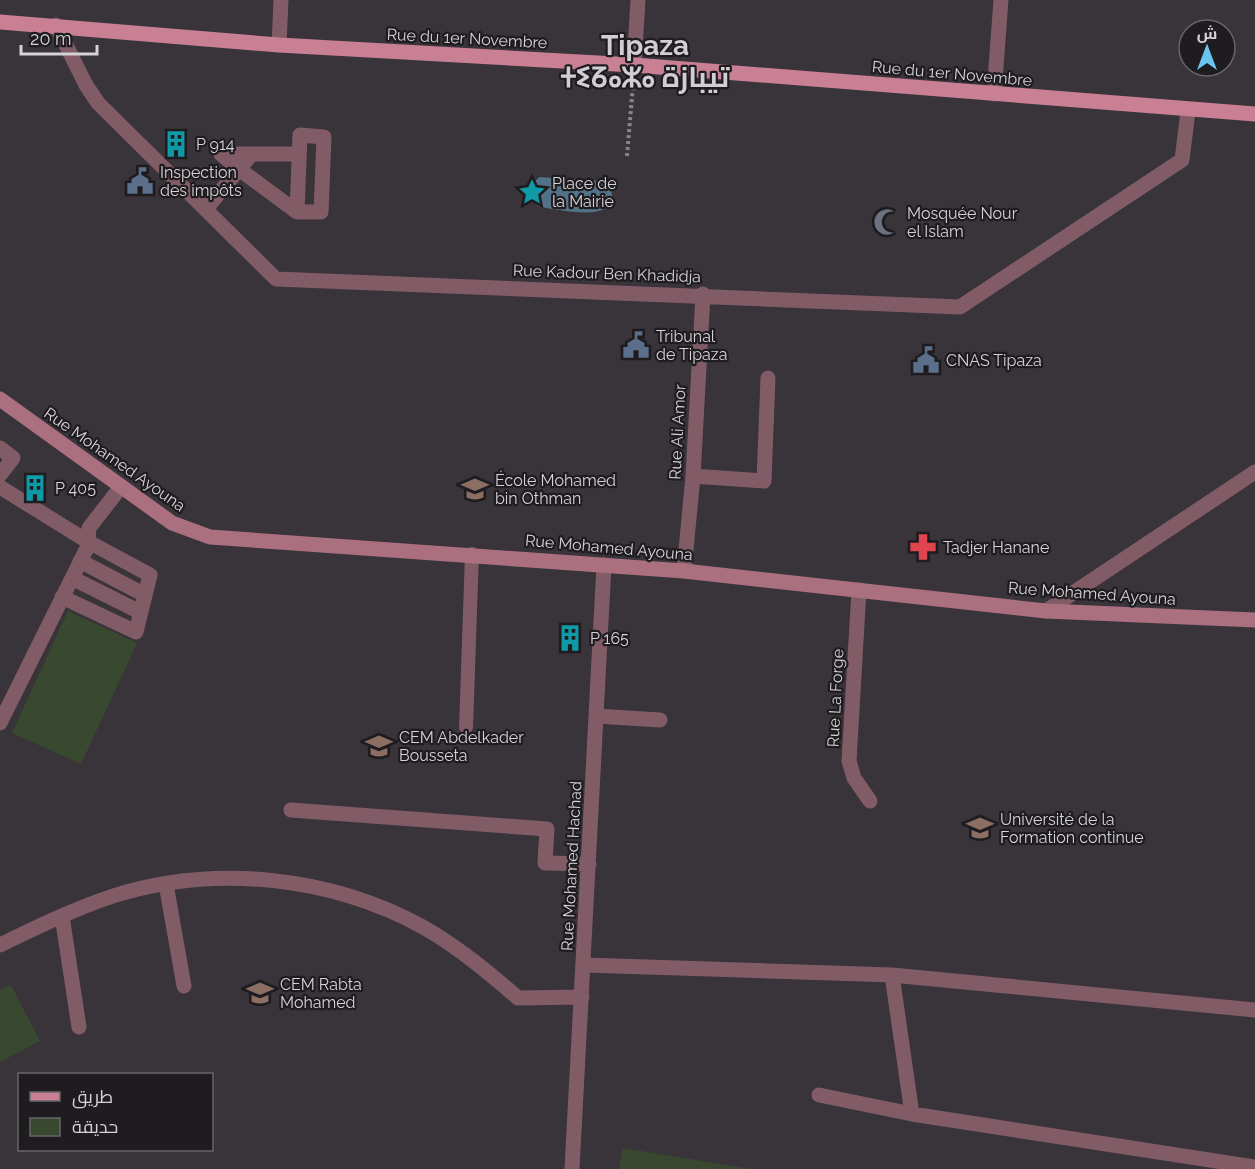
<svg xmlns="http://www.w3.org/2000/svg" width="1255" height="1169" viewBox="0 0 1255 1169" font-family="Raleway,Cairo,'Noto Sans Tifinagh',sans-serif">
<style>
.green{fill:#39492f}
.water{fill:#517287}
.lines{fill:none;stroke-linecap:round;stroke-linejoin:round}
.path{stroke:#8a858b;stroke-width:4;stroke-dasharray:3 3;stroke-linecap:butt}
.lane{stroke:#815c66;stroke-width:14}
.street{stroke:#815c66;stroke-width:15}
.secondary{stroke:#aa7080;stroke-width:15}
.primary{stroke:#c98094;stroke-width:15}
.labels{text-anchor:middle;stroke-width:4.5;stroke-linejoin:round;paint-order:stroke}
.street-label{font-size:16px;fill:#d6d3d8;stroke:#1e1c1f}
.poi-label{font-size:16px;fill:#d6d3d8;stroke:#1e1c1f;text-anchor:start}
.town-label{font-size:28px;font-weight:bold;fill:#d2ccd5;stroke:#1e1c1f}
</style>
<rect width="100%" height="100%" fill="#39333a"/>
<!-- green -->
<path class="green" d="M 68,611 L 137,643 L 81,764 L 12,733 Z
M 11,985 L 40,1041 L 0,1062 L 0,990 Z
M 623,1148 L 751,1169 L 619,1169 Z"/>
<!-- water -->
<path class="water" d="M 540,177 L 600,181 L 611,190 C 622,225 557,209 540,207 C 527,199 527,185 540,177 Z"/>
<g class="lines">
<!-- path -->
<path class="path" d="M 627,156 L 633,85"/>
<!-- lane -->
<path class="lane" d="M 466,727 L 472,554"/>
<!-- street -->
<path class="street" d="M 56,25 L 86,85 L 98,103 L 276,279 L 960,307 L 1182,160 L 1188,111
M 279,45 L 281,0
M 634,65 L 638,0
M 994,94 L 1001,0
M 252,154 L 239,169 L 221,154 L 299,154
M 206,209 L 239,169 L 297,212 L 321,212 L 324,137 L 300,135 L 297,212
M 0,448 L 13,458 L 0,475
M 693,476 L 764,481 L 768,378
M 0,487 L 87,541 L 150,575 L 136,632 L 62,597
M 80,561 L 145,595
M 684,571 L 693,476 L 703,294
M 72,578 L 140,612
M 859,590 L 849,761 L 854,778 L 870,801
M 1046,611 L 1255,472
M 596,716 L 660,720
M 0,723 L 87,548 L 89,528 L 120,488
M 291,810 L 547,829 L 545,863 L 589,864
M 166,884 L 184,986
M 62,916 L 79,1027
M 0,945 C 37,927 74,909 113,896 C 214,864 330,876 423,927 C 458,947 488,972 518,998 L 582,997
M 584,965 L 892,975 L 1255,1010
M 892,975 L 912,1114
M 819,1095 L 912,1114 L 1255,1167
M 572,1169 L 604,565"/>
<!-- secondary -->
<path class="secondary" d="M 0,399 L 172,523 L 210,537 L 684,571 L 1046,611 L 1255,620"/>
<!-- primary -->
<path class="primary" d="M 0,22 L 279,45 L 634,65 L 1255,114"/>
</g>
<!-- icons -->
<defs>
<symbol id="building-bare" viewBox="-9 -9 18 18"><path d="M-4-6H4V6H1V3H-1V6H-4ZM-2.5-4.3h1.7v1.8h-1.7ZM.8-4.3h1.7v1.8H.8ZM-2.5-1h1.7V.8h-1.7ZM.8-1h1.7V.8H.8Z" fill="#0f9aa8" stroke="#1e1c1f" stroke-width="2.5" paint-order="stroke"/></symbol>
<symbol id="civic-bare" viewBox="-9 -9 18 18"><path d="M-.6-6.5H3V-4.5H.6V-3L4-1V1h2V6H-6V1h2V-1L-.6-3ZM-1.2 2.5V6h2.4V2.5Z" fill="#5c6f8a" stroke="#1e1c1f" stroke-width="2.5" paint-order="stroke"/></symbol>
<symbol id="sight-bare" viewBox="-9 -9 18 18"><path d="M0-6L1.8-2.2L6-1.7L2.9 1.2L3.7 5.4L0 3.3L-3.7 5.4L-2.9 1.2L-6-1.7L-1.8-2.2Z" fill="#0f9aa8" stroke="#1e1c1f" stroke-width="2.5" paint-order="stroke"/></symbol>
<symbol id="mosque-bare" viewBox="-9 -9 18 18"><path d="M3.5-4.9A6 6 0 1 0 3.5 4.9A5 5 0 1 1 3.5-4.9Z" fill="#6b7280" stroke="#1e1c1f" stroke-width="2.5" paint-order="stroke"/></symbol>
<symbol id="school-bare" viewBox="-9 -9 18 18"><path d="M0-5L7-2L0 1L-7-2ZM-4 1L0 2.5L4 1V4Q0 6-4 4Z" fill="#8d6e63" stroke="#1e1c1f" stroke-width="2.5" paint-order="stroke"/></symbol>
<symbol id="pharmacy-bare" viewBox="-9 -9 18 18"><path d="M-2-6h4v4h4v4h-4v4h-4v-4h-4v-4h4Z" fill="#e0444e" stroke="#1e1c1f" stroke-width="2.5" paint-order="stroke"/></symbol>
<symbol id="university-bare" viewBox="-9 -9 18 18"><path d="M0-5L7-2L0 1L-7-2ZM-4 1L0 2.5L4 1V4Q0 6-4 4Z" fill="#8d6e63" stroke="#1e1c1f" stroke-width="2.5" paint-order="stroke"/></symbol>
</defs>
<g fill-rule="evenodd">
<use href="#building-bare" x="157" y="125" width="38" height="38"/>
<use href="#civic-bare" x="121" y="162" width="38" height="38"/>
<use href="#sight-bare" x="513" y="173" width="38" height="38"/>
<use href="#mosque-bare" x="868" y="203" width="38" height="38"/>
<use href="#civic-bare" x="617" y="326" width="38" height="38"/>
<use href="#civic-bare" x="907" y="341" width="38" height="38"/>
<use href="#building-bare" x="16" y="469" width="38" height="38"/>
<use href="#school-bare" x="456" y="470" width="38" height="38"/>
<use href="#pharmacy-bare" x="904" y="528" width="38" height="38"/>
<use href="#building-bare" x="551" y="619" width="38" height="38"/>
<use href="#school-bare" x="360" y="727" width="38" height="38"/>
<use href="#university-bare" x="961" y="809" width="38" height="38"/>
<use href="#school-bare" x="241" y="974" width="38" height="38"/>
</g>
<g class="labels">
<!-- street labels -->
<g class="street-label">
<text transform="translate(467 38) rotate(3)" y="6">Rue du 1er Novembre</text>
<text transform="translate(952 73) rotate(5)" y="6">Rue du 1er Novembre</text>
<text transform="translate(607 273) rotate(2)" y="6">Rue Kadour Ben Khadidja</text>
<text transform="translate(677 432) rotate(-87)" y="6">Rue Ali Amor</text>
<text transform="translate(115 459) rotate(35)" y="6">Rue Mohamed Ayouna</text>
<text transform="translate(609 547) rotate(5)" y="6">Rue Mohamed Ayouna</text>
<text transform="translate(1092 593) rotate(4)" y="6">Rue Mohamed Ayouna</text>
<text transform="translate(835 698) rotate(-87)" y="6">Rue La Forge</text>
<text transform="translate(571 866) rotate(-87)" y="6">Rue Mohamed Hachad</text>
</g>
<!-- poi labels -->
<g class="poi-label">
<text x="196" y="150">P 914</text>
<text x="160" y="178">Inspection<tspan x="160" dy="18">des impôts</tspan></text>
<text x="552" y="189">Place de<tspan x="552" dy="18">la Mairie</tspan></text>
<text x="907" y="219">Mosquée Nour<tspan x="907" dy="18">el Islam</tspan></text>
<text x="656" y="342">Tribunal<tspan x="656" dy="18">de Tipaza</tspan></text>
<text x="946" y="366">CNAS Tipaza</text>
<text x="495" y="486">École Mohamed<tspan x="495" dy="18">bin Othman</tspan></text>
<text x="55" y="494">P 405</text>
<text x="943" y="553">Tadjer Hanane</text>
<text x="590" y="644">P 165</text>
<text x="399" y="743">CEM Abdelkader<tspan x="399" dy="18">Bousseta</tspan></text>
<text x="1000" y="825">Université de la<tspan x="1000" dy="18">Formation continue</tspan></text>
<text x="280" y="990">CEM Rabta<tspan x="280" dy="18">Mohamed</tspan></text>
</g>
<!-- town labels -->
<g class="town-label">
<text x="645" y="55">Tipaza<tspan x="645" dy="32">ⵜⵉⵒⴰⵣⴰ تيبازة</tspan></text>
</g>
</g>
<!-- legend -->
<rect x="18" y="1073" width="195" height="78" fill="#1e1c1f" stroke="#686569" stroke-width="1.5"/>
<rect x="30" y="1092" width="30" height="9" fill="#c98094" stroke="#686569" stroke-width="1.5"/>
<text x="72" y="1103" font-size="18" fill="#d6d3d8">طريق</text>
<rect x="30" y="1118" width="30" height="18" fill="#39492f" stroke="#686569" stroke-width="1.5"/>
<text x="72" y="1133" font-size="18" fill="#d6d3d8">حديقة</text>
<!-- north arrow -->
<g transform="translate(1207 48)"><circle r="28" fill="#1e1c1f" stroke="#686569" stroke-width="1.5"/>
<path d="M0-4.5L10 22L0 15L-10 22Z" fill="#69c4f0"/>
<text y="-9" font-size="16" font-weight="bold" text-anchor="middle" fill="#d6d3d8">ش</text>
</g>
<!-- scale -->
<path d="M21 45v9h76v-9" fill="none" stroke="#d6d3d8" stroke-width="3"/>
<text x="30" y="45" font-size="18" fill="#d6d3d8" stroke="#1e1c1f" stroke-width="4.5" paint-order="stroke">20 m</text>
</svg>
